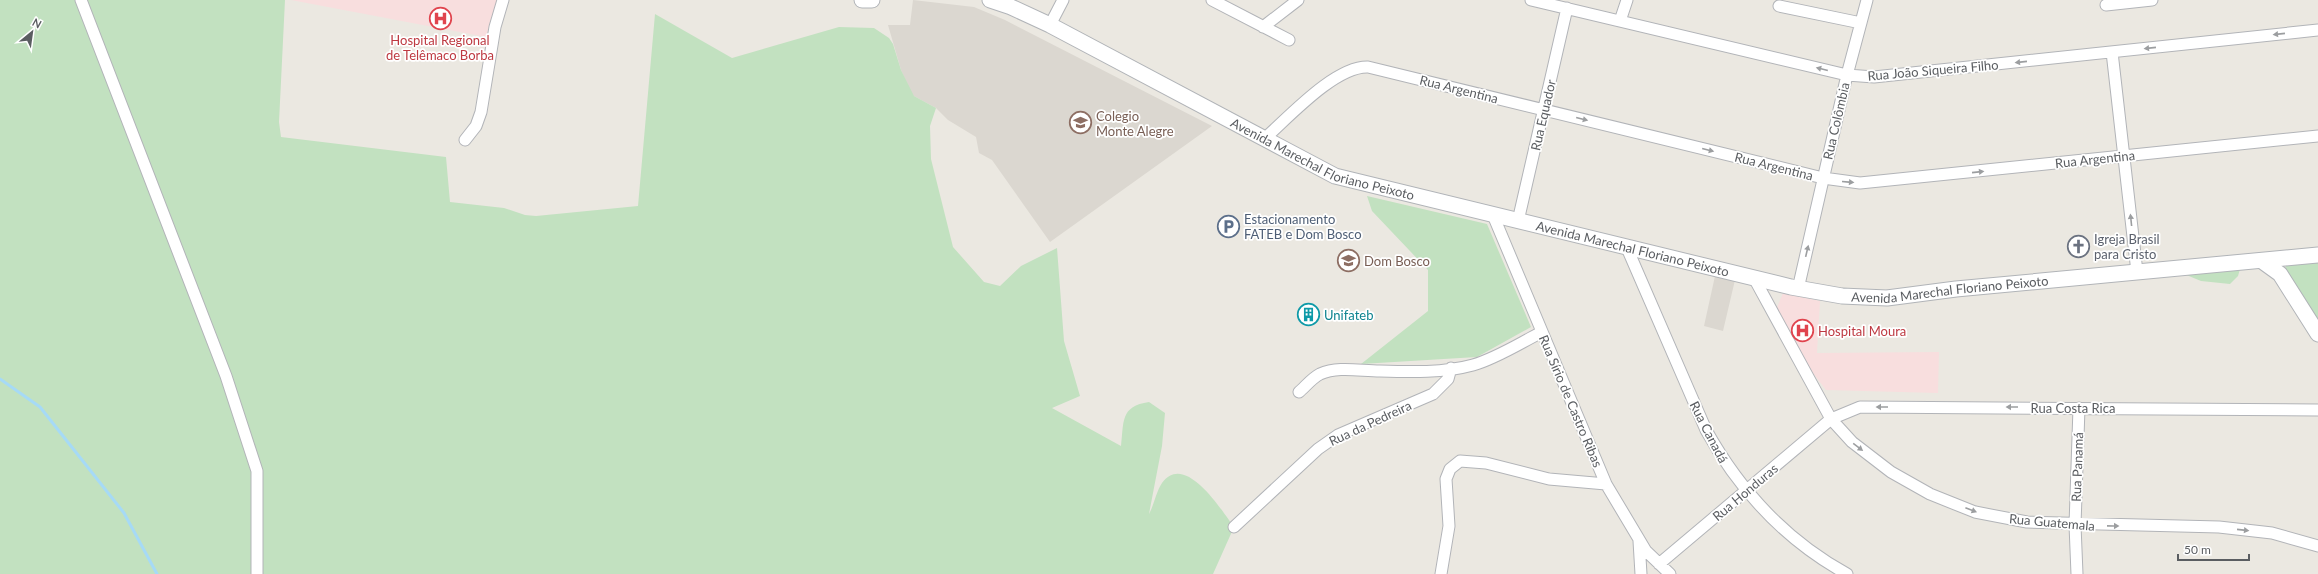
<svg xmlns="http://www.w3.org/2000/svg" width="2318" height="574" viewBox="0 0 2318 574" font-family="Lato,sans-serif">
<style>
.education{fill:#dbd7d0}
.medical{fill:#f8dede}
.green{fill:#c2e1c0}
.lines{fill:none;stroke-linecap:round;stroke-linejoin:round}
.stream{stroke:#a6daf6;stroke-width:3}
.street-casing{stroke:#b2b4b8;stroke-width:13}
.secondary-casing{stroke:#b1b4b8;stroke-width:17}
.street{stroke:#fff;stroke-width:11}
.secondary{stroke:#fff;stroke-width:15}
.oneway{fill:#9c9ea0}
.labels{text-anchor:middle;stroke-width:3.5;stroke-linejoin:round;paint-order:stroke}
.health-label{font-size:13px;fill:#be3a42;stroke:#fff}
.street-label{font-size:13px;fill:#5a5d61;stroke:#fff}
.education-label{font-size:13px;fill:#785e54;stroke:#fff;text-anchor:start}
.service-label{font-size:13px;fill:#4e5e75;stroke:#fff;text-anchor:start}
.worship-label{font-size:13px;fill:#5b616d;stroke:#fff;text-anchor:start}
.culture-label{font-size:13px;fill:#0d838f;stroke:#fff;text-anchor:start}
</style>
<rect width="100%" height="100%" fill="#ebe8e1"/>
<!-- education -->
<path class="education" d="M 913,0 L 974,7 L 1005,20 L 1212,126 L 1050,242 L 992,160 L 979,153 L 976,137 L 948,120 L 936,108 L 912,95 L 901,70 L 888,25 L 910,25 Z
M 1715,276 L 1735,280 L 1723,331 L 1704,326 Z"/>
<!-- medical -->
<path class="medical" d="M 291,0 L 497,0 L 486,37 Z
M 1783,293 L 1820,301 L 1817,353 L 1939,352 L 1938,393 L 1826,390 L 1799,355 L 1776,310 Z"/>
<!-- green -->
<path class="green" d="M 0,0 L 285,0 L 279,122 L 281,137 L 446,157 L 450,202 L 504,208 L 525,215 L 536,216 L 638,206 L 655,14 L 732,58 L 839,27 L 874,28 L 889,38 L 893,44 L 901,70 L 914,96 L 936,108 L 930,126 L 931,159 L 953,247 L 984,282 L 1000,286 L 1021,266 L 1057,248 L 1064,341 L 1080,396 L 1052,408 L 1121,446 C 1124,422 1120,406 1149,402 L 1165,413 L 1162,446 L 1149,514 C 1154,505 1156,492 1162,483 C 1185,451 1222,511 1234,527 L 1213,574 L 0,574 Z
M 1367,196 L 1487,224 L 1531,327 L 1477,357 L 1361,364 L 1428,311 L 1428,270 L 1372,211 Z
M 2318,260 L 2318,327 L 2284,273 L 2287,262 Z
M 2240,269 L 2238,276 L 2230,284 L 2201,281 L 2184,274 Z"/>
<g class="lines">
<!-- stream -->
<path class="stream" d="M 0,379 L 40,407 L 124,513 L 157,574"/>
<defs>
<path id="street" d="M 81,0 L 226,376 L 257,471 L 257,574
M 1212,0 L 1289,40
M 1531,0 L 1847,75 L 1874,77 L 2318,30
M 2106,5 L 2152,0
M 1779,6 L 1861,23
M 1620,21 L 1627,0
M 1050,25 L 1063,0
M 1263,27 L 1298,0
M 2112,52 L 2137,272
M 1264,139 C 1289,117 1335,66 1368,67 L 1823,178 L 1860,183 L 2318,136
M 465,140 L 476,126 L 481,112 L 495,27 L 503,0
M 1493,215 L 1606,484 L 1646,551 L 1670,574
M 1518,221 L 1567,8
M 1627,248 L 1706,430 C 1740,491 1785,540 1847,574
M 1754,278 L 1831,419 L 1852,442 L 1891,472 L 1930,494 L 1975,512 L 2027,522 L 2219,527 L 2272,533 L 2318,546
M 1798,289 L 1847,75 L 1867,0
M 1299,392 C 1305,387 1312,378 1320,374 C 1338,366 1360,371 1380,371 C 1410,372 1444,373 1473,365 C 1497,358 1520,343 1542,332
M 1234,527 L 1318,449 L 1338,435 L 1433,394 L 1448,379 L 1451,368
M 1639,541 L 1641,574
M 1659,564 L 1831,419 L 1860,407 L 2318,410
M 1441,574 L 1449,526 L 1446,479 L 1450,469 L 1460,461 L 1486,463 L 1549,479 L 1606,484
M 2077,574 L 2075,525 L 2079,408"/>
<g id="secondary">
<path d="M 862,0 L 872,0"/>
<path id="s1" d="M 990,0 L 1011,7 L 1050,25 L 1335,176 L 1791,287 L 1842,296 L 1887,298 L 1956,289 L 2318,255"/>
<path d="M 2262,261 L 2280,274 L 2318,334"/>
</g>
</defs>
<!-- street casing -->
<use href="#street" class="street-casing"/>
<!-- secondary casing -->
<use href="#secondary" class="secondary-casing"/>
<!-- street -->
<use href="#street" class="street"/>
<!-- secondary -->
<use href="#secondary" class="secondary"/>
</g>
<!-- one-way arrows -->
<defs><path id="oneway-solid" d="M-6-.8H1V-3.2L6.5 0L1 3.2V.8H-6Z"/></defs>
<g class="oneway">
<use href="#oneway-solid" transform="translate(2279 34) rotate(174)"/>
<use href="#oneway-solid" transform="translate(2150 48) rotate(174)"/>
<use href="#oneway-solid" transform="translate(2021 62) rotate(174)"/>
<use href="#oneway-solid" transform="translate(1822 69) rotate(-166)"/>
<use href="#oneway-solid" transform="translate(1582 119) rotate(14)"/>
<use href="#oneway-solid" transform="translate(1708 150) rotate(14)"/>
<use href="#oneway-solid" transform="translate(1978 172) rotate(-6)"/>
<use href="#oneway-solid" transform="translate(1848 182) rotate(5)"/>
<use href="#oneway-solid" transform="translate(2131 220) rotate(-96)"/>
<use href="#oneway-solid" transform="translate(1807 251) rotate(-77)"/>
<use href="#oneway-solid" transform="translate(1882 407) rotate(-180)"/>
<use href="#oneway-solid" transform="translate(2012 407) rotate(-180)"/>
<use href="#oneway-solid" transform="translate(1858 447) rotate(37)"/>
<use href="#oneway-solid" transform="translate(1971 510) rotate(21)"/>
<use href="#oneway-solid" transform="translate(2113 526) rotate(1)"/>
<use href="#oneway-solid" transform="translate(2243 530) rotate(6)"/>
</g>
<!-- icons -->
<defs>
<symbol id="hospital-ring" viewBox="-11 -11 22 22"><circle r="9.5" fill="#fff" stroke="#e0444e" stroke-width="1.5"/><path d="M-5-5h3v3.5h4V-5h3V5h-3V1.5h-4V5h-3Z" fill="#e0444e"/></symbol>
<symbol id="school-ring" viewBox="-11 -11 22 22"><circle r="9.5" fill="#fff" stroke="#8d6e63" stroke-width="1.5"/><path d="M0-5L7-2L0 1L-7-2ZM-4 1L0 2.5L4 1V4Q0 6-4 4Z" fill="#8d6e63"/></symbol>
<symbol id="parking-ring" viewBox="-11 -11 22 22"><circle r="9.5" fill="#fff" stroke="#5c6f8a" stroke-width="1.5"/><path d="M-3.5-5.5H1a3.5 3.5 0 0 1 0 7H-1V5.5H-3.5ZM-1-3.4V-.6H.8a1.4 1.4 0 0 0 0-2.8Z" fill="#5c6f8a"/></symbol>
<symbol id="church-ring" viewBox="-11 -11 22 22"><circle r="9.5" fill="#fff" stroke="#6b7280" stroke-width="1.5"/><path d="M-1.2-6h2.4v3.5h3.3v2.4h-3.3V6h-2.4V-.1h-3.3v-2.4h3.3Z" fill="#6b7280"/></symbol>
<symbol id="building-ring" viewBox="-11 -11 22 22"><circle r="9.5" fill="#fff" stroke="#0f9aa8" stroke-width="1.5"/><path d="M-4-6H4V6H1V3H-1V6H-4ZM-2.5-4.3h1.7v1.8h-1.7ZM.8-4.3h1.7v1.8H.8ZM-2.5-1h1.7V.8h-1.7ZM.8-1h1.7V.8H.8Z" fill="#0f9aa8"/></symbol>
</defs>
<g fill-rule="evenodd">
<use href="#hospital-ring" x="428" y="6" width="25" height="25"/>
<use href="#school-ring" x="1068" y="110" width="25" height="25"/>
<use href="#parking-ring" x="1216" y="214" width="25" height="25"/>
<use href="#church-ring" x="2066" y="234" width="25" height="25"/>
<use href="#school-ring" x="1336" y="248" width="25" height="25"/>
<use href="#building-ring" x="1296" y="302" width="25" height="25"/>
<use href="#hospital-ring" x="1790" y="318" width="25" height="25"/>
</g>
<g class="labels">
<!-- health labels -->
<g class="health-label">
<text x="440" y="45">Hospital Regional<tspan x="440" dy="15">de Telêmaco Borba</tspan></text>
<text x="1818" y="336" text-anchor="start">Hospital Moura</text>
</g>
<!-- street labels -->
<g class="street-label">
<text transform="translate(1933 70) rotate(-5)" y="5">Rua João Siqueira Filho</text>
<text transform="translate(1459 89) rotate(14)" y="5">Rua Argentina</text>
<text transform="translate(1543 115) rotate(-77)" y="5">Rua Equador</text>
<text transform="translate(1836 121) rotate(-77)" y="5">Rua Colômbia</text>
<text dy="5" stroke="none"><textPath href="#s1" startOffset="370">Avenida Marechal Floriano Peixoto</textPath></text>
<text transform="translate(2095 159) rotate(-6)" y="5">Rua Argentina</text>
<text transform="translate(1774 166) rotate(14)" y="5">Rua Argentina</text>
<text dy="5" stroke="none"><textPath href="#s1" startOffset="694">Avenida Marechal Floriano Peixoto</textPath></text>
<text dy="5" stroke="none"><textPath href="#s1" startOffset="1017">Avenida Marechal Floriano Peixoto</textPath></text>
<text transform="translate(1571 401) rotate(67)" y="5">Rua Sírio de Castro Ribas</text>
<text x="2073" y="413">Rua Costa Rica</text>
<text transform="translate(1370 423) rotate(-25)" y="5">Rua da Pedreira</text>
<text transform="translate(1709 432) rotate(63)" y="5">Rua Canadá</text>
<text transform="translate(2077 467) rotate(-88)" y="5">Rua Panamá</text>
<text transform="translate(1745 492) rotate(-40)" y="5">Rua Honduras</text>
<text transform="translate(2052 522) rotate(5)" y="5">Rua Guatemala</text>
</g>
<!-- education labels -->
<g class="education-label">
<text x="1096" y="121">Colegio<tspan x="1096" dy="15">Monte Alegre</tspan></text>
<text x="1364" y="266">Dom Bosco</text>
</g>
<!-- service labels -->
<g class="service-label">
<text x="1244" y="224">Estacionamento<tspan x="1244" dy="15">FATEB e Dom Bosco</tspan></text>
</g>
<!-- worship labels -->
<g class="worship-label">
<text x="2094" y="244">Igreja Brasil<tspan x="2094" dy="15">para Cristo</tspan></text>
</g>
<!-- culture labels -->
<g class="culture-label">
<text x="1324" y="320">Unifateb</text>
</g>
</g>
<!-- north arrow -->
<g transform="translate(32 32) rotate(29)" stroke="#ffffff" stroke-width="3" paint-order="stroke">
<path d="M0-3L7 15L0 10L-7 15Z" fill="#5a5d61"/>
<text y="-6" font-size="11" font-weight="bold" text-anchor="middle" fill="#5a5d61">N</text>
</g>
<!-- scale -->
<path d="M2178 554v6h71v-6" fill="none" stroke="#5a5d61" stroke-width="2"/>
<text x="2184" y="554" font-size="12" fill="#5a5d61" stroke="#ffffff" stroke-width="3" paint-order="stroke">50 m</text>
</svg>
